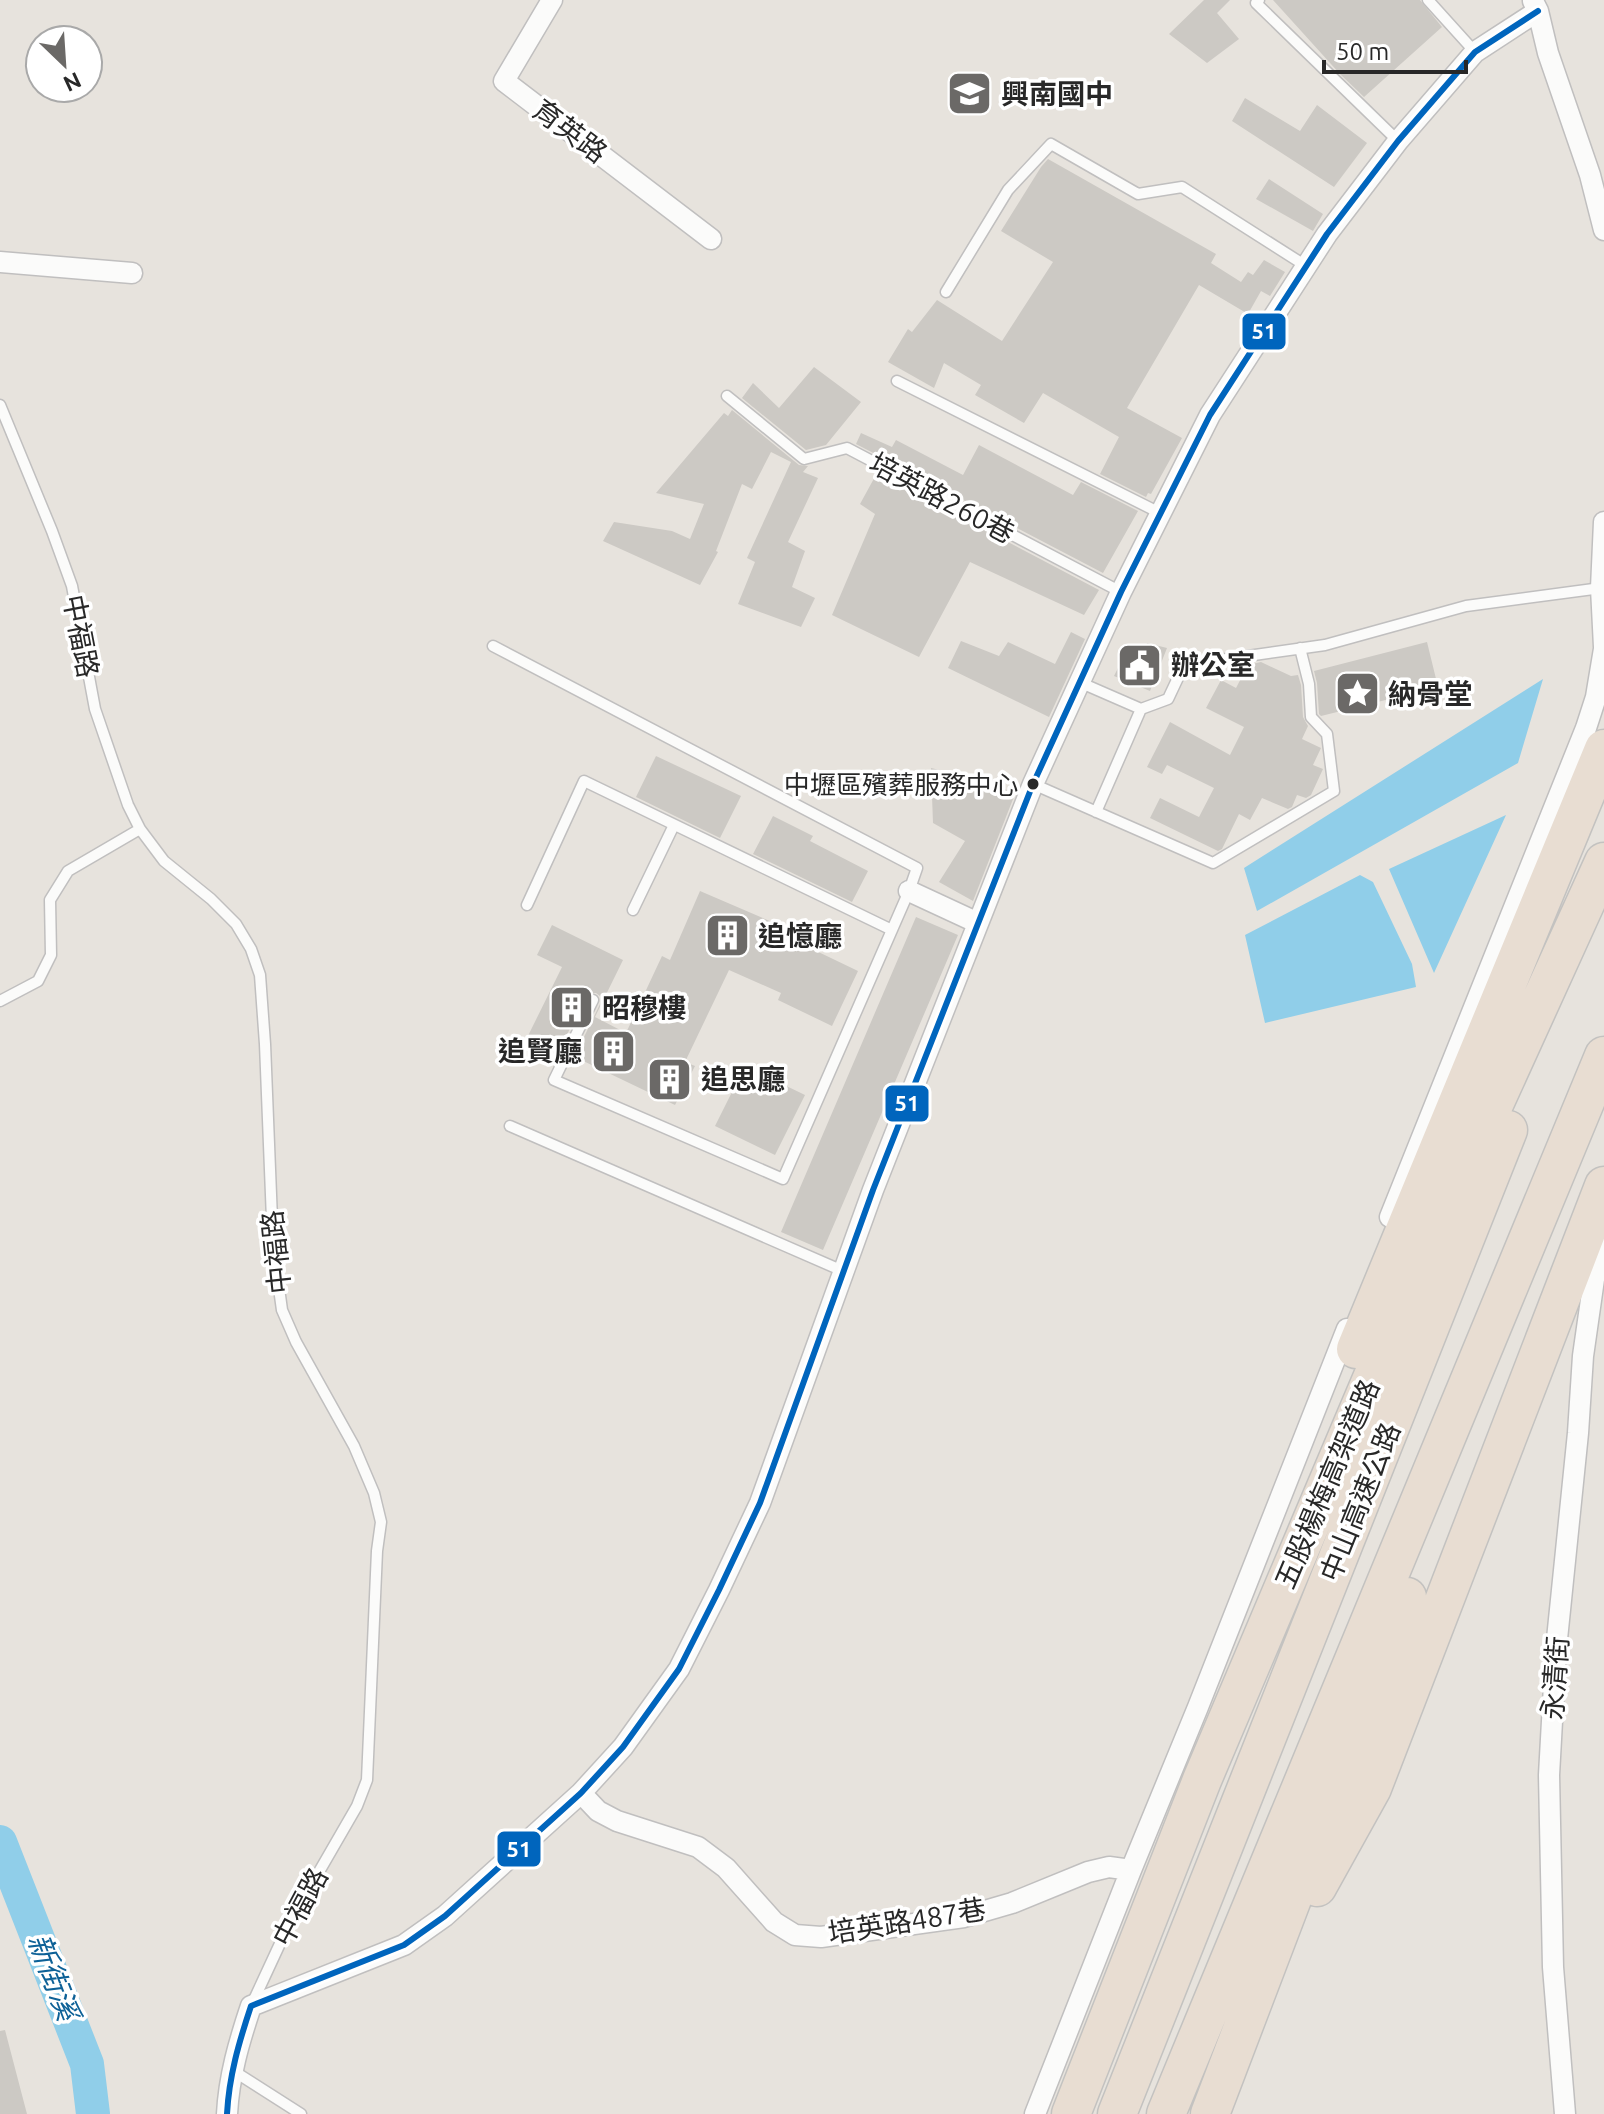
<svg xmlns="http://www.w3.org/2000/svg" width="1604" height="2114" viewBox="0 0 1604 2114" font-family="Ubuntu,'Noto Sans TC',sans-serif">
<style>
.water{fill:#90cee9}
.lines{fill:none;stroke-linecap:round;stroke-linejoin:round}
.river{stroke:#90cee9;stroke-width:34}
.building{fill:#ccc9c4}
.service-casing{stroke:#c0bfbf;stroke-width:13}
.minor-casing{stroke:#c0bfbf;stroke-width:23}
.motorway-casing{stroke:#c3c2c0;stroke-width:41}
.service{stroke:#fbfbfa;stroke-width:10}
.minor{stroke:#fbfbfa;stroke-width:20}
.motorway{stroke:#e8ddd2;stroke-width:38}
.bus-1-casing{stroke:#fff;stroke-width:12}
.bus-1{stroke:#0065bd;stroke-width:6}
.bus-dot{fill:#282828;stroke:#fff;stroke-width:3}
.labels{text-anchor:middle;stroke-width:7;stroke-linejoin:round;paint-order:stroke}
.bus-label{font-size:26px;fill:#282828;stroke:#fff;text-anchor:end}
.poi-label{font-size:28px;font-weight:bold;fill:#282828;stroke:#fff;text-anchor:start}
.street-label{font-size:28px;fill:#282828;stroke:#fff}
.water-label{font-size:30px;font-style:italic;fill:#0d6197;stroke:#fff}
.line-badge{stroke:#fff;stroke-width:3}
.badge-label{font-size:22px;text-anchor:middle;font-weight:bold;fill:#fff}
</style>
<rect width="100%" height="100%" fill="#e7e3dd"/>
<!-- water -->
<path class="water" d="M 1543,679 L 1518,763 L 1257,911 L 1244,868 Z
M 1506,815 L 1434,973 L 1389,869 Z
M 1360,875 L 1373,882 L 1412,964 L 1416,987 L 1265,1023 L 1245,935 Z"/>
<g class="lines">
<!-- river -->
<path class="river" d="M 0,1842 L 87,2064 L 93,2114"/>
</g>
<!-- building -->
<path class="building" d="M 1204,0 L 1230,0 L 1217,13 L 1239,39 L 1207,63 L 1169,34 Z
M 1273,0 L 1420,0 L 1442,27 L 1364,97 L 1340,74 Z
M 1245,98 L 1300,131 L 1317,105 L 1367,143 L 1334,187 L 1232,121 Z
M 1048,159 L 1216,254 L 1211,263 L 1241,282 L 1248,272 L 1253,275 L 1264,260 L 1285,272 L 1270,296 L 1261,291 L 1248,314 L 1199,285 L 1127,408 L 1182,438 L 1151,494 L 1148,493 L 1146,497 L 1100,474 L 1119,437 L 1043,393 L 1024,423 L 975,395 L 981,385 L 944,363 L 934,388 L 888,362 L 908,329 L 912,332 L 937,300 L 1002,341 L 1053,262 L 1001,231 L 1041,167 Z
M 1269,179 L 1323,214 L 1313,231 L 1256,199 Z
M 814,367 L 861,402 L 826,445 L 806,450 L 742,398 L 753,383 L 779,408 Z
M 732,410 L 799,465 L 808,466 L 803,472 L 818,478 L 788,542 L 805,551 L 792,587 L 815,598 L 801,627 L 738,604 L 755,562 L 747,558 L 791,462 L 771,452 L 752,489 L 742,484 L 716,551 L 718,552 L 700,585 L 603,541 L 614,522 L 672,531 L 690,539 L 704,504 L 656,493 L 724,413 L 728,416 Z
M 861,433 L 892,447 L 896,440 L 963,475 L 979,445 L 1073,495 L 1081,482 L 1138,511 L 1103,573 L 856,444 Z
M 877,473 L 1099,590 L 1084,615 L 970,562 L 919,657 L 832,615 L 875,514 L 860,504 Z
M 1071,632 L 1085,639 L 1049,717 L 948,668 L 961,641 L 999,656 L 1008,642 L 1055,664 Z
M 1427,642 L 1438,687 L 1321,716 L 1319,714 L 1317,683 L 1314,671 Z
M 1147,643 L 1167,648 L 1150,691 L 1114,676 L 1128,648 L 1144,654 Z
M 1261,662 L 1291,676 L 1298,675 L 1301,685 L 1303,717 L 1308,726 L 1302,739 L 1321,748 L 1313,765 L 1323,769 L 1311,795 L 1306,798 L 1297,795 L 1292,807 L 1288,809 L 1262,798 L 1250,820 L 1239,814 L 1222,849 L 1218,851 L 1150,818 L 1160,798 L 1199,817 L 1214,788 L 1167,765 L 1162,774 L 1147,767 L 1170,722 L 1230,755 L 1244,727 L 1206,708 L 1221,680 L 1236,688 L 1248,665 Z
M 656,756 L 741,796 L 720,838 L 636,797 Z
M 931,768 L 990,782 L 1015,794 L 973,901 L 939,882 L 965,841 L 933,823 Z
M 773,816 L 813,836 L 810,841 L 868,871 L 852,902 L 753,854 Z
M 700,891 L 786,928 L 783,935 L 858,971 L 832,1026 L 778,1000 L 781,993 L 729,970 L 685,1062 L 695,1066 L 675,1105 L 575,1057 L 568,1070 L 600,1004 L 600,996 L 596,993 L 589,993 L 586,996 L 553,1063 L 522,1048 L 562,967 L 537,955 L 552,925 L 623,960 L 595,1017 L 626,1033 L 662,956 L 670,960 Z
M 916,917 L 958,935 L 823,1250 L 781,1232 Z
M 745,1066 L 805,1095 L 775,1155 L 715,1126 Z
M 5,2030 L 27,2114 L 0,2114 L 0,2031 Z"/>
<g class="lines">
<defs>
<path id="service" d="M 1259,0 L 1256,3 L 1398,141
M 1428,0 L 1475,52
M 946,292 L 1008,190 L 1051,144 L 1138,194 L 1182,187 L 1306,266
M 897,381 L 1160,513
M 727,396 L 804,459 L 847,448 L 1121,592
M 0,405 L 52,531 L 72,586 L 95,709 L 128,805 L 140,829 L 164,861 L 211,899 L 236,924 L 251,949 L 260,975 L 265,1044 L 273,1245 L 282,1310 L 296,1342 L 354,1446 L 374,1493 L 381,1522 L 377,1551 L 367,1780 L 357,1806 L 290,1922 L 252,2004
M 493,646 L 917,868 L 909,891 L 783,1179 L 554,1080 L 593,1000
M 1079,682 L 1141,709 L 1168,699 L 1184,665 L 1325,645 L 1466,606 L 1601,588
M 1033,784 L 1213,863 L 1334,791 L 1327,734 L 1311,717 L 1309,684 L 1300,648
M 1096,812 L 1141,709
M 527,905 L 584,781 L 892,930
M 633,910 L 674,825
M 0,1001 L 38,981 L 51,955 L 50,900 L 68,871 L 140,829
M 510,1126 L 843,1271
M 232,2070 L 301,2114"/>
<path id="minor" d="M 552,0 L 504,81 L 711,239
M 1533,1 L 1538,11 L 1548,53 L 1590,175 L 1604,230
M 0,262 L 132,273
M 1604,522 L 1601,588 L 1604,647
M 909,891 L 978,923
M 1390,1217 L 1586,728 L 1596,697 L 1604,649
M 581,1793 L 598,1811 L 617,1821 L 698,1847 L 726,1868 L 774,1922 L 795,1935 L 821,1937 L 964,1917 L 1012,1903 L 1088,1872 L 1109,1867 L 1131,1870
M 227,2114 C 229,2076 239,2042 251,2006 L 404,1945 L 445,1916 L 581,1793 L 623,1747 L 679,1669 L 719,1590 L 760,1503 L 873,1190 L 1033,784 L 1121,592 L 1210,415 L 1327,234 L 1398,141 L 1475,52 L 1538,11
M 1035,2114 L 1131,1870 L 1198,1707 L 1347,1329
M 1565,2114 L 1553,1967 L 1549,1775 L 1556,1649 L 1578,1433 L 1583,1356 L 1594,1279 L 1604,1244"/>
<path id="motorway" d="M 1356,1349 L 1604,749
M 1317,1887 L 1372,1788 L 1604,1186
M 1071,2114 L 1202,1780 L 1413,1282 L 1604,862
M 1117,2114 L 1508,1130
M 1166,2114 L 1604,1056
M 1210,2114 L 1407,1597"/>
</defs>
<!-- service casing -->
<use href="#service" class="service-casing"/>
<!-- minor casing -->
<use href="#minor" class="minor-casing"/>
<!-- motorway casing -->
<use href="#motorway" class="motorway-casing"/>
<!-- service -->
<use href="#service" class="service"/>
<!-- minor -->
<use href="#minor" class="minor"/>
<!-- motorway -->
<use href="#motorway" class="motorway"/>
<defs>
<path id="bus-1" d="M 227,2114 C 229,2076 239,2042 251,2006 L 404,1945 L 445,1916 L 581,1793 L 623,1747 L 679,1669 L 719,1590 L 760,1503 L 873,1190 L 1033,784 L 1121,592 L 1210,415 L 1327,234 L 1398,141 L 1475,52 L 1538,11"/>
</defs>
<!-- bus-1 casing -->
<use href="#bus-1" class="bus-1-casing"/>
<!-- bus-1 -->
<use href="#bus-1" class="bus-1"/>
</g>
<!-- icons -->
<defs>
<symbol id="school-square" viewBox="-11 -11 22 22"><rect x="-9" y="-9" width="18" height="18" rx="4" fill="#6b6967" stroke="#fff"/><path d="M0-5L7-2L0 1L-7-2ZM-4 1L0 2.5L4 1V4Q0 6-4 4Z" fill="#fff"/></symbol>
<symbol id="civic-square" viewBox="-11 -11 22 22"><rect x="-9" y="-9" width="18" height="18" rx="4" fill="#6b6967" stroke="#fff"/><path d="M-.6-6.5H3V-4.5H.6V-3L4-1V1h2V6H-6V1h2V-1L-.6-3ZM-1.2 2.5V6h2.4V2.5Z" fill="#fff"/></symbol>
<symbol id="sight-square" viewBox="-11 -11 22 22"><rect x="-9" y="-9" width="18" height="18" rx="4" fill="#6b6967" stroke="#fff"/><path d="M0-6L1.8-2.2L6-1.7L2.9 1.2L3.7 5.4L0 3.3L-3.7 5.4L-2.9 1.2L-6-1.7L-1.8-2.2Z" fill="#fff"/></symbol>
<symbol id="building-square" viewBox="-11 -11 22 22"><rect x="-9" y="-9" width="18" height="18" rx="4" fill="#6b6967" stroke="#fff"/><path d="M-4-6H4V6H1V3H-1V6H-4ZM-2.5-4.3h1.7v1.8h-1.7ZM.8-4.3h1.7v1.8H.8ZM-2.5-1h1.7V.8h-1.7ZM.8-1h1.7V.8H.8Z" fill="#fff"/></symbol>
</defs>
<g fill-rule="evenodd">
<use href="#school-square" x="944" y="68" width="51" height="51"/>
<use href="#civic-square" x="1114" y="640" width="51" height="51"/>
<use href="#sight-square" x="1332" y="668" width="51" height="51"/>
<use href="#building-square" x="702" y="910" width="51" height="51"/>
<use href="#building-square" x="546" y="982" width="51" height="51"/>
<use href="#building-square" x="588" y="1026" width="51" height="51"/>
<use href="#building-square" x="644" y="1054" width="51" height="51"/>
</g>
<!-- markers -->
<circle class="bus-dot" cx="1033" cy="784" r="7"/>
<g class="labels">
<!-- bus labels -->
<g class="bus-label">
<text x="1018" y="794">中壢區殯葬服務中心</text>
</g>
<!-- poi labels -->
<g class="poi-label">
<text x="1001" y="104">興南國中</text>
<text x="1171" y="675">辦公室</text>
<text x="1388" y="704">納骨堂</text>
<text x="758" y="946">追憶廳</text>
<text x="602" y="1018">昭穆樓</text>
<text x="582" y="1061" text-anchor="end">追賢廳</text>
<text x="701" y="1089">追思廳</text>
</g>
<!-- street labels -->
<g class="street-label">
<text transform="translate(570 131) rotate(37)" y="10">育英路</text>
<text transform="translate(942 498) rotate(28)" y="10">培英路260巷</text>
<text transform="translate(81 636) rotate(79)" y="10">中福路</text>
<text transform="translate(276 1252) rotate(-96)" y="10">中福路</text>
<text transform="translate(1327 1484) rotate(-67)" y="10">五股楊梅高架道路</text>
<text transform="translate(1360 1502) rotate(-68)" y="10">中山高速公路</text>
<text transform="translate(1555 1678) rotate(-86)" y="10">永清街</text>
<text transform="translate(300 1907) rotate(-62)" y="10">中福路</text>
<text transform="translate(907 1921) rotate(-9)" y="10">培英路487巷</text>
</g>
<!-- water labels -->
<g class="water-label">
<text transform="translate(53 1977) rotate(69)" y="10">新街溪</text>
</g>
</g>
<g class="line-badge">
<rect x="1241" y="312" width="46" height="39" rx="8" fill="#0065bd"/>
<rect x="884" y="1084" width="46" height="39" rx="8" fill="#0065bd"/>
<rect x="496" y="1830" width="46" height="38" rx="8" fill="#0065bd"/>
</g>
<g class="badge-label">
<text x="1264" y="339">51</text>
<text x="907" y="1111">51</text>
<text x="519" y="1857">51</text>
</g>
<!-- north arrow -->
<g transform="translate(64 64) rotate(155)"><circle r="38" fill="#ffffff" stroke="#a9a9a9" stroke-width="2"/>
<path d="M0-6L14 30L0 20L-14 30Z" fill="#6b6967"/>
<text y="-12" font-size="22" font-weight="bold" text-anchor="middle" fill="#282828">N</text>
</g>
<!-- scale -->
<path d="M1324 60v12h142v-12" fill="none" stroke="#282828" stroke-width="4"/>
<text x="1336" y="60" font-size="24" fill="#282828" stroke="#ffffff" stroke-width="6" paint-order="stroke">50 m</text>
</svg>
